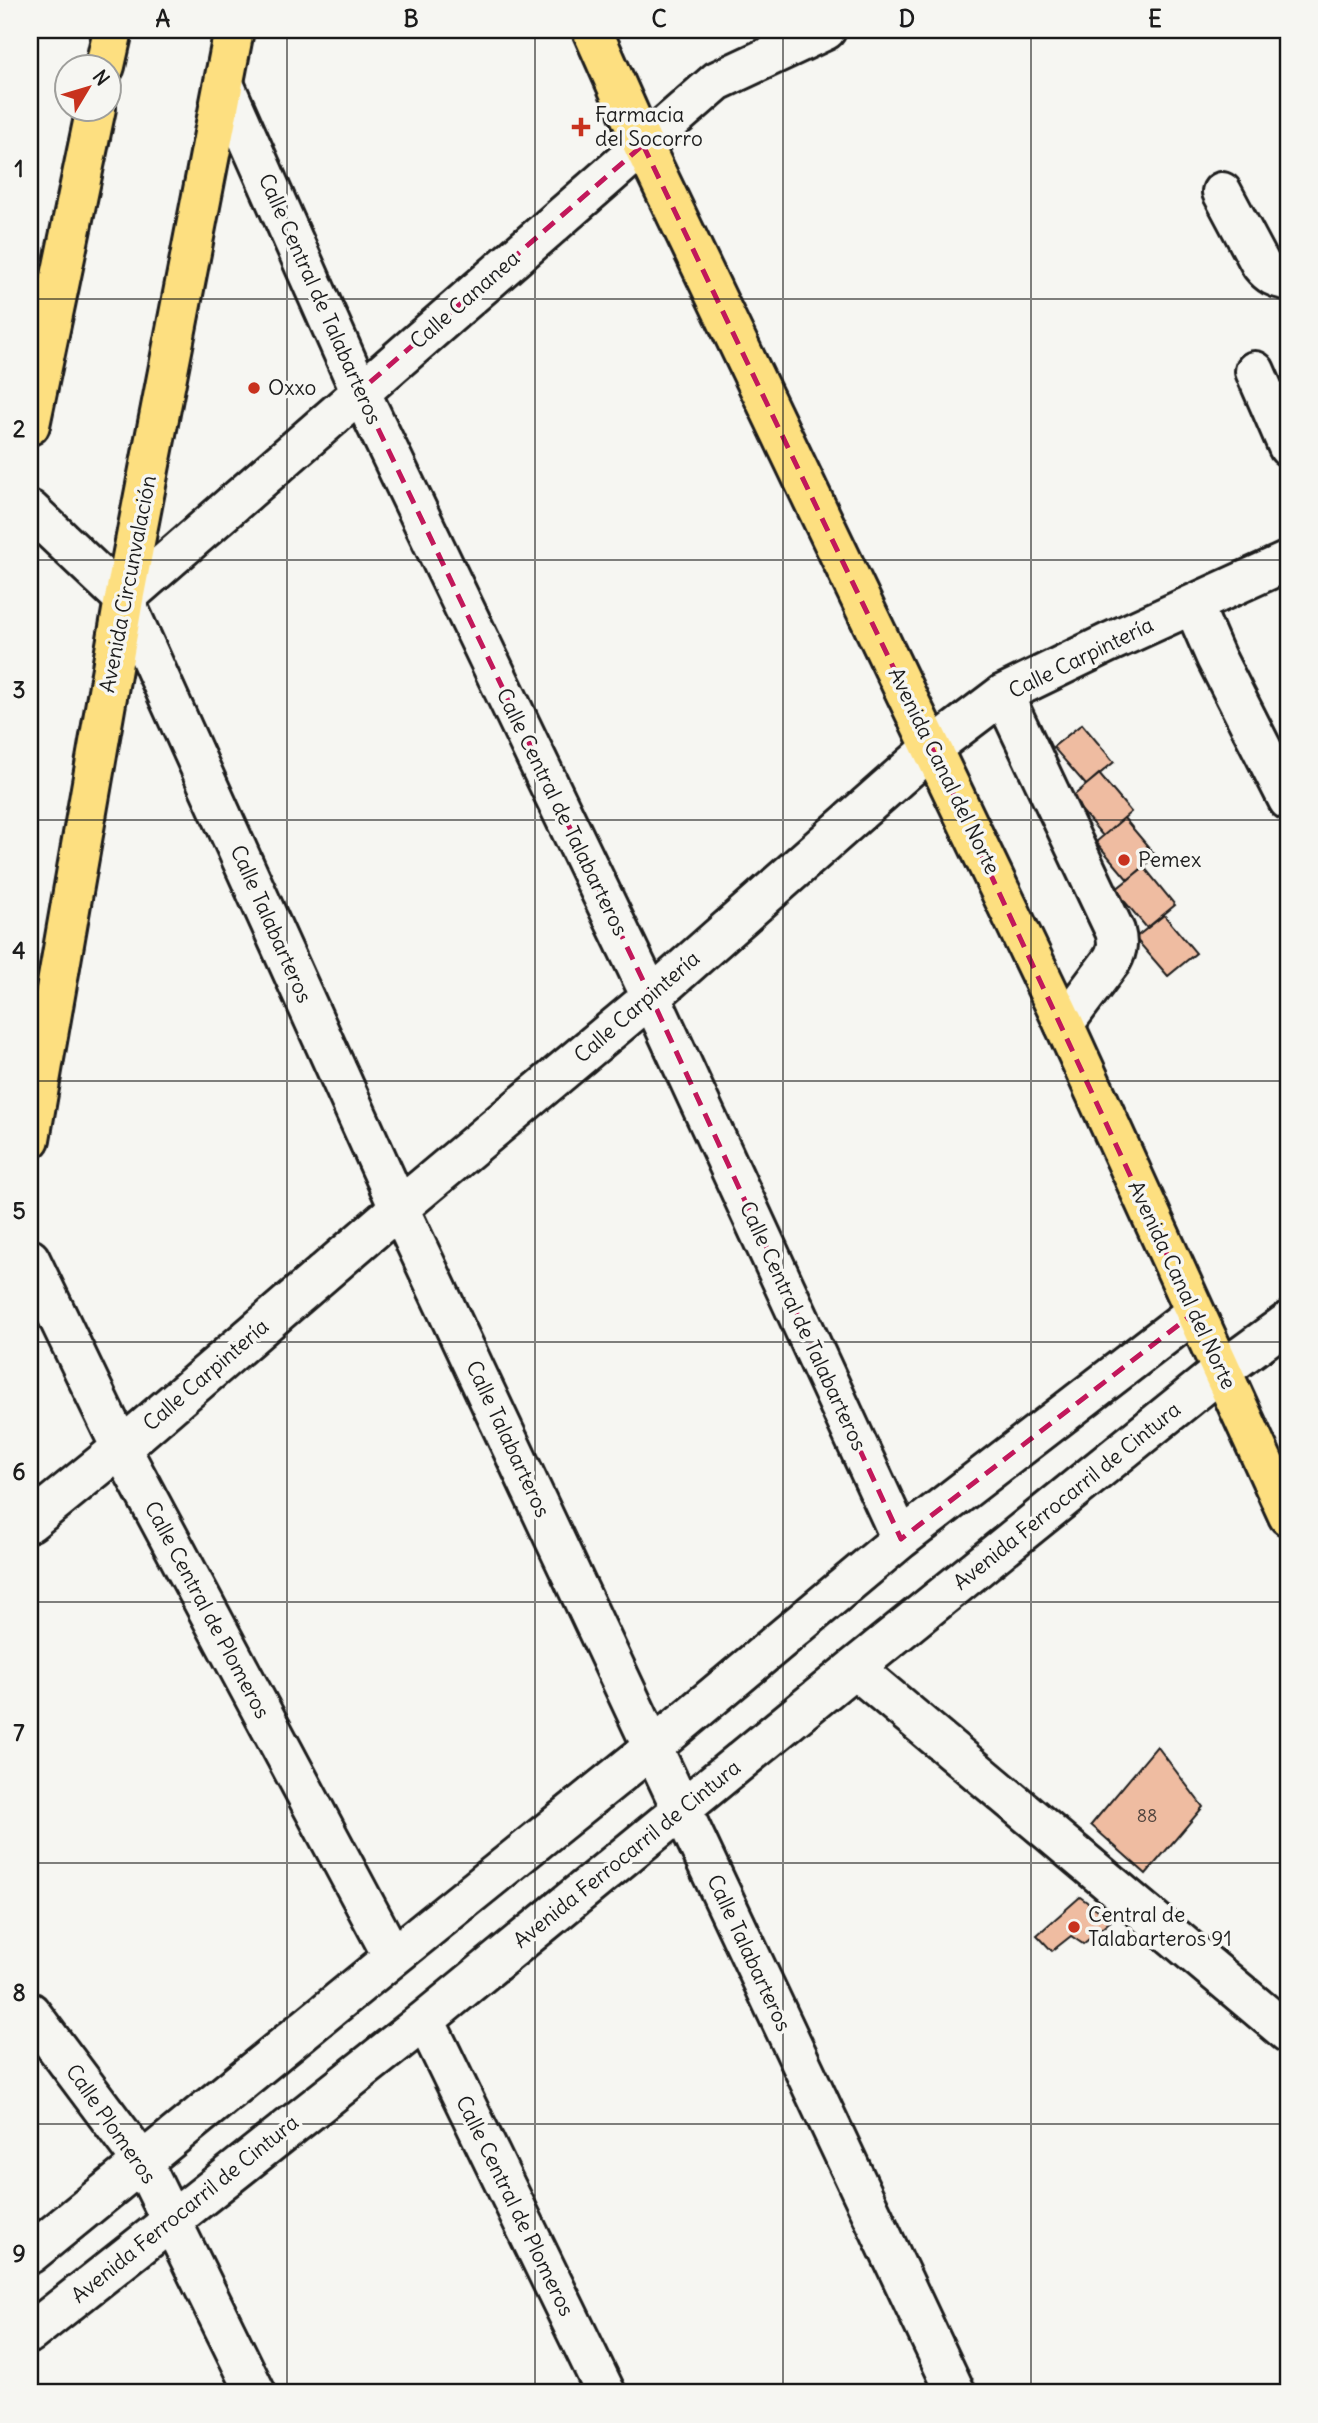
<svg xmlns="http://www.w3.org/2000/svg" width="1318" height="2423" viewBox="0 0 1318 2423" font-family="Delius,sans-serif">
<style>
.building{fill:#efbca1;stroke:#1c1c1c;stroke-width:2}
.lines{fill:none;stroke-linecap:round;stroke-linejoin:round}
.minor-casing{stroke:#1c1c1c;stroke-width:44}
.major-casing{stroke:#1c1c1c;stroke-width:44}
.minor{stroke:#f6f6f2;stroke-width:38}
.major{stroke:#fddf80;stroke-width:38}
.marked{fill:none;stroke:#c2185b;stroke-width:5;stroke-dasharray:14 9;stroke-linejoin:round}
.grid{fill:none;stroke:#1c1c1c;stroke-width:2;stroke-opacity:0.55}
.poi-dot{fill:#c8321e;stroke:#f6f6f2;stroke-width:2.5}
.labels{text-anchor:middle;stroke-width:7;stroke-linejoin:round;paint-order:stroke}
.number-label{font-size:18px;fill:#51443d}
.poi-label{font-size:21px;fill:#1c1c1c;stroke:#f6f6f2;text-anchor:start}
.street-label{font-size:21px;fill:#1c1c1c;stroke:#f6f6f2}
.neatline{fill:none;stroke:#1c1c1c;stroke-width:2.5}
.grid-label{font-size:23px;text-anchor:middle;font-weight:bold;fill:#1c1c1c}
</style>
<rect width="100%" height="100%" fill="#f6f6f2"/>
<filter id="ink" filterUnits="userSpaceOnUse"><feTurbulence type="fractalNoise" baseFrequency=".0143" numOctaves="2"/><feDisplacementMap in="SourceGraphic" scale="14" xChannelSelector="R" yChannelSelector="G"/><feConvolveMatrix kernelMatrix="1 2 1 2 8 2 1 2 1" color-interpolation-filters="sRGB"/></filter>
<g filter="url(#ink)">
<!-- building -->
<path class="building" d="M 1082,724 L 1114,762 L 1086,785 L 1053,747 Z
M 1099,774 L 1131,812 L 1103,836 L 1071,798 Z
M 1124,818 L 1156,856 L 1128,880 L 1096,842 Z
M 1144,867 L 1175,905 L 1147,928 L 1115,890 Z
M 1164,915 L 1196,953 L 1168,976 L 1135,938 Z
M 1157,1746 L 1203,1807 L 1146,1874 L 1091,1825 Z
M 1080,1897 L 1112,1920 L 1083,1944 L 1071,1936 L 1052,1951 L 1037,1935 Z"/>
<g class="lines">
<defs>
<path id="minor" d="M 224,84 L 360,391 L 651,997 L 901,1539
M 1222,192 L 1261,265 C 1269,275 1276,279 1288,280
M 1255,371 L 1288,447
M 30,510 L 124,599 L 399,1208 L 956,2393
M 124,599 L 717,81 L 826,30
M 1193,605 L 1216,658 L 1288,800
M 1003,694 L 1115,931 C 1118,942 1118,949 1112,960 L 1064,1024
M 30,1259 L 121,1448 L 393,1957
M 30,1522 L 121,1448 L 399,1208 L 651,997 L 932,748 L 1003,694 L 1108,643 L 1288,561
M 854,1668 L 1288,2033
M 30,2012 L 143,2163 L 256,2393
M 425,2020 L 606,2393
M 30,2254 L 393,1957 L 653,1747 L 901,1539 L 1194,1313
M 30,2333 L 425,2020 L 854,1668 L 1221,1371 L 1288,1322"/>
<path id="major" d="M 592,30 L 643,145 L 1064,1024 L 1288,1516
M 105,66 L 113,30
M 30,425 L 96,108
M 30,1139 L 124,599 L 234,30"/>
</defs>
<!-- minor casing -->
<use href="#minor" class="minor-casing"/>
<!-- major casing -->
<use href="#major" class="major-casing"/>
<!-- minor -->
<use href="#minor" class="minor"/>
<!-- major -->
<use href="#major" class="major"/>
</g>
</g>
<!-- marked area -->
<path class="marked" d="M 643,145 L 932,748 L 1194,1313 L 901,1539 L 651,997 L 360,391 Z"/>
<!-- grid -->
<path class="grid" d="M 287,30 L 287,2393M 535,30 L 535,2393M 783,30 L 783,2393M 1031,30 L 1031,2393M 30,299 L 1288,299M 30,560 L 1288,560M 30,820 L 1288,820M 30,1081 L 1288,1081M 30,1342 L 1288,1342M 30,1602 L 1288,1602M 30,1863 L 1288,1863M 30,2124 L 1288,2124"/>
<!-- markers -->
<g class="poi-dot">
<path d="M577.5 116.5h7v7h7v7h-7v7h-7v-7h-7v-7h7z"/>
<circle cx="254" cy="388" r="7"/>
<circle cx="1124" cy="860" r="7"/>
<circle cx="1074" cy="1927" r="7"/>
</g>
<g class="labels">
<!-- number labels -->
<g class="number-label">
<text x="1147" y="1822">88</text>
</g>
<!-- poi labels -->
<g class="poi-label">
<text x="595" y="122">Farmacia<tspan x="595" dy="24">del Socorro</tspan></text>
<text x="268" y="395">Oxxo</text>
<text x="1138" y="867">Pemex</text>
<text x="1088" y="1922">Central de<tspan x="1088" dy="24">Talabarteros 91</tspan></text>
</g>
<!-- street labels -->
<g class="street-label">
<text transform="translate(320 299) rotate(66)" y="7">Calle Central de Talabarteros</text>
<text transform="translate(465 300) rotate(-41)" y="7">Calle Cananea</text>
<text transform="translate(128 584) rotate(-79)" y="7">Avenida Circunvalación</text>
<text transform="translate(1081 658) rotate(-26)" y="7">Calle Carpintería</text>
<text transform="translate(944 771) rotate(64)" y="7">Avenida Canal del Norte</text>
<text transform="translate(562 812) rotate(64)" y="7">Calle Central de Talabarteros</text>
<text transform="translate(271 924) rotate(66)" y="7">Calle Talabarteros</text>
<text transform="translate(637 1007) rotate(-41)" y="7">Calle Carpintería</text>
<text transform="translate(1182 1285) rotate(65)" y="7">Avenida Canal del Norte</text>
<text transform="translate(803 1326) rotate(65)" y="7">Calle Central de Talabarteros</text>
<text transform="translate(206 1375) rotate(-41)" y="7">Calle Carpintería</text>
<text transform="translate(508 1439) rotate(65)" y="7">Calle Talabarteros</text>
<text transform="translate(1067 1496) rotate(-39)" y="7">Avenida Ferrocarril de Cintura</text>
<text transform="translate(207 1610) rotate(62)" y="7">Calle Central de Plomeros</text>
<text transform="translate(627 1854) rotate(-39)" y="7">Avenida Ferrocarril de Cintura</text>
<text transform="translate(749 1953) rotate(65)" y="7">Calle Talabarteros</text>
<text transform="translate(111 2124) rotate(55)" y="7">Calle Plomeros</text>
<text transform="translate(515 2206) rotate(64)" y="7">Calle Central de Plomeros</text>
<text transform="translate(185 2209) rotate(-39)" y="7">Avenida Ferrocarril de Cintura</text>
</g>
</g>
<!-- margin -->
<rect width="1318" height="2423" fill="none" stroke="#f6f6f2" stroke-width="77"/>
<!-- north arrow -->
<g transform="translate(88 88) rotate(52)"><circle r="33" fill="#f6f6f2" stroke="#9f9f9c" stroke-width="2"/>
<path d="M0-5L12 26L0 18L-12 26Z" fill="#c8321e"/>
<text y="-10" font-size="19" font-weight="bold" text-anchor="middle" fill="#1c1c1c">N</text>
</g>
<rect x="38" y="38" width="1242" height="2346" class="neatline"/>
<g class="grid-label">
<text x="163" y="27">A</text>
<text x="411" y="27">B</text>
<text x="659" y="27">C</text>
<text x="907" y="27">D</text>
<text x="1155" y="27">E</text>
<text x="19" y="177">1</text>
<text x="19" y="437">2</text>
<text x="19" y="698">3</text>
<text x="19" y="959">4</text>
<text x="19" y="1219">5</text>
<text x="19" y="1480">6</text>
<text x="19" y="1741">7</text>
<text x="19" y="2001">8</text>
<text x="19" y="2262">9</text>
</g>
</svg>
